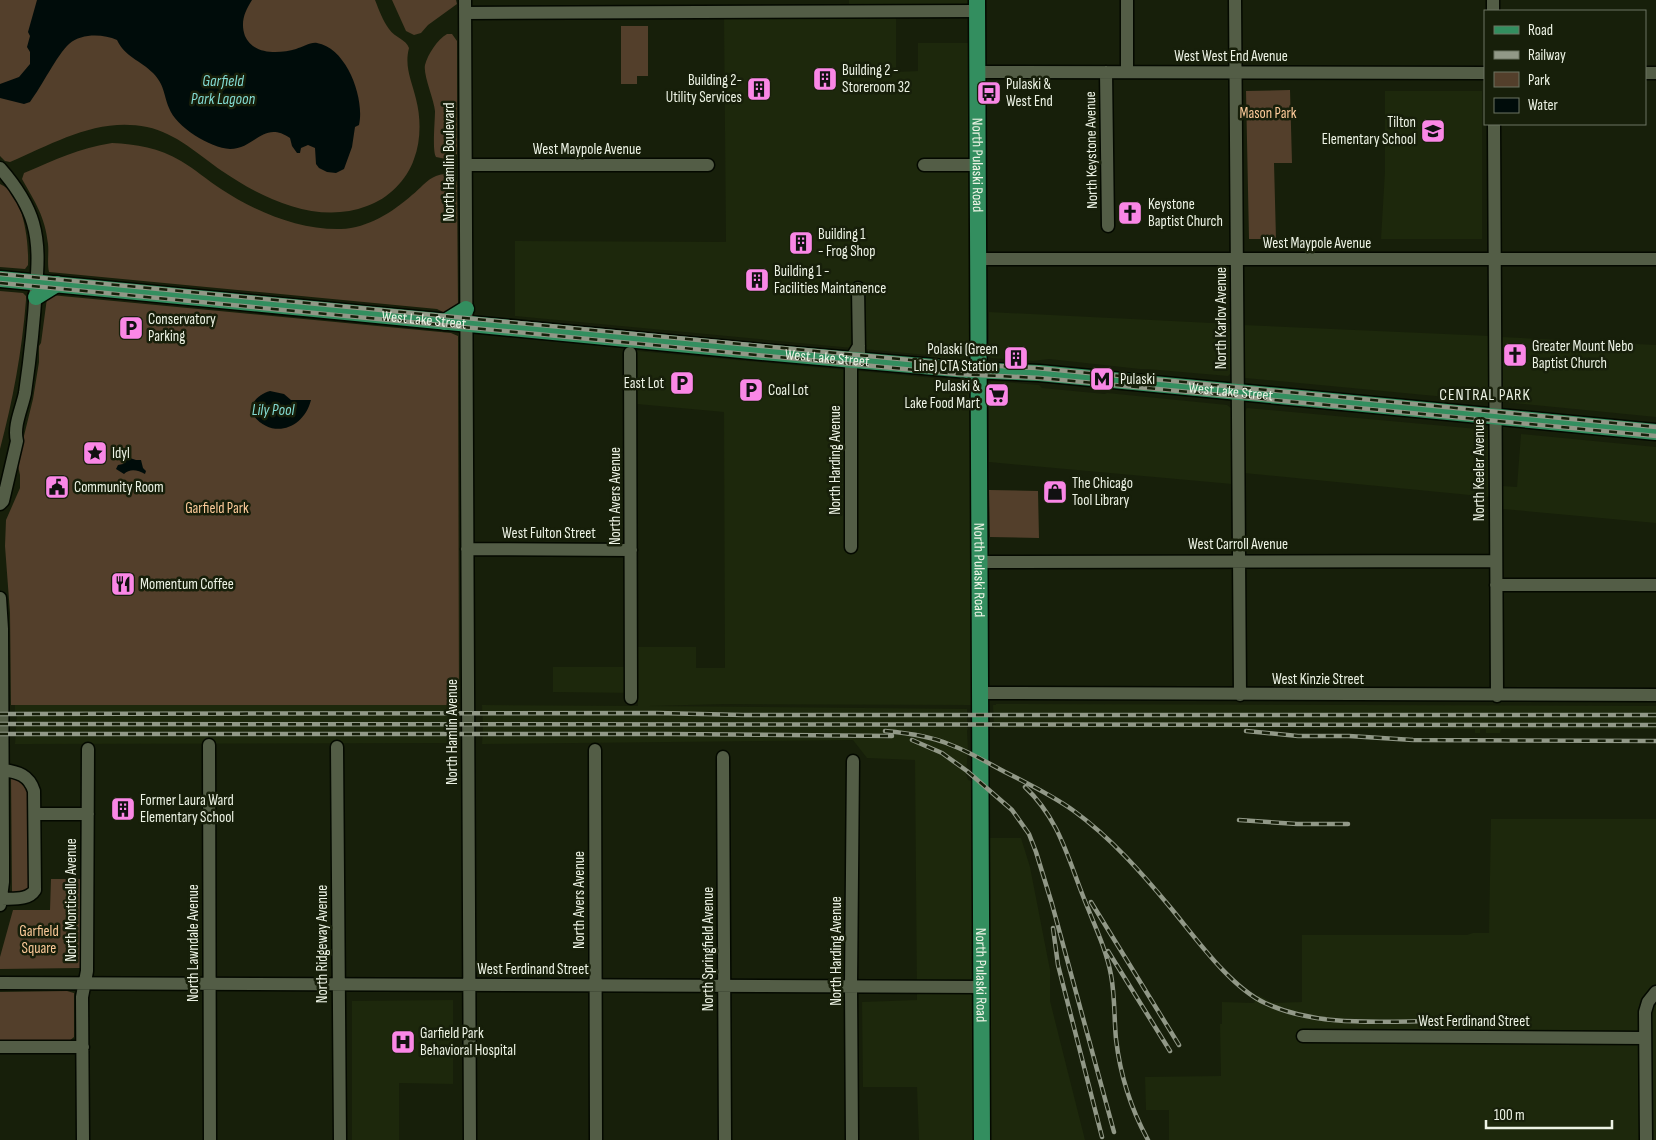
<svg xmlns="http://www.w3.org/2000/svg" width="1656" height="1140" viewBox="0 0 1656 1140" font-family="'Sofia Sans Condensed',sans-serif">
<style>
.built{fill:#1d280c}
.green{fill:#533f2b}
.water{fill:#000c0a}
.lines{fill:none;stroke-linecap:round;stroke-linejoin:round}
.minor-casing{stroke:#040900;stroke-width:15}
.major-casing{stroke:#040900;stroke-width:19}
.minor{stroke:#535d46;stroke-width:12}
.major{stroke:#338e5f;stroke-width:16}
.rail-casing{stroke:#919887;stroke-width:4.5}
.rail{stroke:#171f0a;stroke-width:2.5;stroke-dasharray:8;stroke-linecap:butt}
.labels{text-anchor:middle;stroke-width:5;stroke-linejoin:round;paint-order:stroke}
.street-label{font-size:15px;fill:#edf3e5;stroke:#171f0a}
.poi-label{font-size:15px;fill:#edf3e5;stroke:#171f0a;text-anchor:start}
.park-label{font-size:15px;fill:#fcca99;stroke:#171f0a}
.water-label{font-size:16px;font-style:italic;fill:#83dbd3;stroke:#171f0a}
.neighbourhood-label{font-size:16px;letter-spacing:1px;fill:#edf3e5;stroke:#171f0a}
</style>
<rect width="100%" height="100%" fill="#171f0a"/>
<!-- built -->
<path class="built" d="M 849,0 L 972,0 L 972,7 L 849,6 Z
M 724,18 L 896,18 L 896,72 L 918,71 L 918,43 L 968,43 L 969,354 L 968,358 L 952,360 L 931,358 L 927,355 L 515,316 L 515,241 L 726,242 Z
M 1385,91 L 1482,91 L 1482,239 L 1381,239 L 1385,171 Z
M 989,312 L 1232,324 L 1232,372 L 1228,376 L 1147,369 L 1140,369 L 1049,359 L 1033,361 L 991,358 L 989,356 Z
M 1243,325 L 1490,336 L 1490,400 L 1488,401 L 1245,378 L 1244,377 Z
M 1501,337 L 1656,345 L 1656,417 L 1504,402 L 1502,399 Z
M 637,351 L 968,381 L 969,382 L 974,705 L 725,704 L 649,706 L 967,709 L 967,728 L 968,728 L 967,731 L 968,750 L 966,774 L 968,780 L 974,782 L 972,872 L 973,1140 L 919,1140 L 917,1087 L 863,1087 L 862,1002 L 917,1000 L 915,760 L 867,758 L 853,740 L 482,744 L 483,725 L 482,705 L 638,706 L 638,693 L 553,692 L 553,667 L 638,667 L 638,647 L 696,647 L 696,668 L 725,668 L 724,412 L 637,404 Z
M 991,381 L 1039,385 L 1042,388 L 1105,394 L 1107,393 L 1227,405 L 1231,408 L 1232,412 L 1232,484 L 989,462 L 989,387 Z
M 1247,408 L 1489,430 L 1490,497 L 1244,473 L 1244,413 Z
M 1521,434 L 1656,447 L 1656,523 L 1503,509 L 1502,486 L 1517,487 Z
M 385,704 L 451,705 L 451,712 L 450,712 L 450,737 L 451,737 L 451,743 L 15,744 L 17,712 L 15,712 L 15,705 Z
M 996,704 L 1656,706 L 1656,729 L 1501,729 L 1500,733 L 1486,733 L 1486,729 L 1480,729 L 1480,733 L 1475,733 L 1475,729 L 994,728 L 993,705 L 996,705 Z
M 1491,819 L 1656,819 L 1656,1140 L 1169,1140 L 1169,1110 L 1146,1110 L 1145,1077 L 1221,1076 L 1220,1024 L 1222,1024 L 1222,1002 L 1254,1003 L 1258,995 L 1273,1003 L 1302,1002 L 1302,935 L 1467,935 L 1473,933 L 1489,933 Z
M 990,838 L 1021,838 L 1030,867 L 1050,970 L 1050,1001 L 1085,1140 L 990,1140 Z
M 453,1000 L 453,1084 L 399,1083 L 399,1140 L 352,1140 L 352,1001 Z"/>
<!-- green -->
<path class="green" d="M 0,0 L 375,0 C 379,10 383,21 389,29 C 395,38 406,39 409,48 C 404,67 412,81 416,99 C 421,118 421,141 414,159 C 407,180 388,199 367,206 C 318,225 263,199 222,171 C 199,155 176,133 147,127 C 97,117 55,143 10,162 L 5,161 L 0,156 Z
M 392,0 L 456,0 L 457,4 L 428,25 L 421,33 L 414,35 L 406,31 Z
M 621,26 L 648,26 L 648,76 L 637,76 L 637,84 L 621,84 Z
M 447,34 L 452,34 L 457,41 L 457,154 C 451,160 444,159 436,157 C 432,151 435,121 435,111 C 434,99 423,75 425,65 C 428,54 437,40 447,34 Z
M 1290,90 L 1292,163 L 1274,163 L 1276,239 L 1249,239 L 1246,91 Z
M 112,143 C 136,144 159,148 181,161 C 195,169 207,180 221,189 C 256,212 299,230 341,229 C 368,228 393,212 412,195 C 420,189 426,180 436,176 C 444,173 455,172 457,183 L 458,306 L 453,313 L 443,312 L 437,309 L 49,272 C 47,263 49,253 48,244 C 45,216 35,202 22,179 L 24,173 C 55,160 79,148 112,143 Z
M 0,184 C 24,194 29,242 28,265 L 25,269 L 0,267 Z
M 0,291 L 23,293 L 26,296 L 26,300 C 22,351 13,400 0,449 Z
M 51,295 L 451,333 L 458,336 L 459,705 L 11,705 L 10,613 L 5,546 L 6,520 L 20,488 L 20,475 L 17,461 L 21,448 L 33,399 L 39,362 L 39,346 L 41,343 L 47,298 Z
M 989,490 L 1038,491 L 1039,538 L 990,537 Z
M 11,776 L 18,776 L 31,791 L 31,889 L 27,894 L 12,893 Z
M 51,879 L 80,879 L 80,968 L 0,969 L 0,957 L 13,910 L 50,910 Z
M 67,991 L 74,993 L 74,1037 L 68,1042 L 0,1041 L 0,992 Z"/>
<!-- water -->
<path class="water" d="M 37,0 L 252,0 C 245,11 240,22 245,36 C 253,55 279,54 296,49 C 303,47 310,42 317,43 C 347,48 365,99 359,125 L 355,127 L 352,147 L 344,169 L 336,173 L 327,172 L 319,168 L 316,164 L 315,148 L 308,145 L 301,148 L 300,153 L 297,153 L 292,146 L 290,138 C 263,120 255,149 230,149 C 210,148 176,127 169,108 C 163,93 165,86 153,73 C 140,60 125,57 117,40 C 103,34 82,33 69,44 C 57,55 42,86 30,102 L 24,104 L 0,98 L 0,84 L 19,77 L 30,64 L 30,52 L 27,47 L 30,36 L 28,32 Z
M 270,391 L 284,394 L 291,400 L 311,400 C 303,431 269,440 251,412 C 252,400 260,394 270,391 Z
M 127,457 L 136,460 L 141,460 L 143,468 L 146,471 L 145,474 C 138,470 130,468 124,474 L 116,469 L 118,465 L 123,464 Z"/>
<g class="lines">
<defs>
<path id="minor" d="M 465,0 L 470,1140
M 1235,0 L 1240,695
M 1493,0 L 1493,11
M 465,13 L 977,11
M 977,72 L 1485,73
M 1106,72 L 1108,226
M 1127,72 L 1127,0
M 1645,73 L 1656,73
M 1494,124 L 1497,696
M 466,165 L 708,165
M 924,165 L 978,165
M 0,168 C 14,184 27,202 33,223 C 39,244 38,265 36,287 C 34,323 30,358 25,393 C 22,408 13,426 17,441 L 3,501 L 0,504
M 978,259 L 1656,259
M 858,288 L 859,353
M 630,353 L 631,698
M 851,547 L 851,359 L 859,346
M 467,549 L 631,550
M 979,562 L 1496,561
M 1496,585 L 1656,585
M 0,598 L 2,629 L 3,856 L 3,882 L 0,905
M 981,693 L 1656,695
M 209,745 L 210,1140
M 337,747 L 340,1140
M 595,750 L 596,1140
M 723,757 L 725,1140
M 35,814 L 88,814
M 1,899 C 12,898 28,901 35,890 L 34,791 C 29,775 18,772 3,770
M 0,983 L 982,987
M 1303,1036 L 1645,1038
M 0,1047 L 83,1047
M 83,1140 L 82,997 L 87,971 L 88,749
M 852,1140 L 851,986 L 853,761
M 1646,1140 L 1645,1012 L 1648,1002 L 1656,992"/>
<g id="major">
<path id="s1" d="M 977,0 L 982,1140"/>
<path id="s2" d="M 0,279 L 762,352 L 968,370 L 1039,373 L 1656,432"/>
<path d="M 36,297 L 57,284"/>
<path d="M 445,322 L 466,309"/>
</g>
</defs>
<!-- minor casing -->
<use href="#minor" class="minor-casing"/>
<!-- major casing -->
<use href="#major" class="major-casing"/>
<!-- minor -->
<use href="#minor" class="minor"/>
<!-- major -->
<use href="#major" class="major"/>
<defs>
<path id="rail" d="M 0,274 L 942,363 L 1036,368 L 1656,427
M 0,283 L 957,374 L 1040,378 L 1656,436
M 0,714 L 657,713 L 743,715 L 1656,715
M 0,724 L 1656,725
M 885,731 C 907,733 931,736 951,745 C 970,752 988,763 1005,772 C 1029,784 1053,796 1074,811 C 1111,838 1141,872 1170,907 C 1195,937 1230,987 1265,1003 C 1319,1028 1383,1021 1440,1021
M 1246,731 L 1298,736 L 1349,736 L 1413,740 L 1656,741
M 0,734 L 668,734 L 892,736
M 912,740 L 942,753 L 967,771 L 1012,810 L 1029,834 L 1036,852 L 1052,904 L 1114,1132
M 1025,787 C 1058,818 1067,855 1083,896 C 1093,922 1106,948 1111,975 C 1115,996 1114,1018 1116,1039 C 1120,1074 1131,1109 1148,1140
M 1239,820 L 1297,824 L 1348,824
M 1091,902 L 1179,1045
M 1053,928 L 1058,965 L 1102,1137
M 1108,951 L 1170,1051"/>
</defs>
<!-- rail casing -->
<use href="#rail" class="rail-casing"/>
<!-- rail -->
<use href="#rail" class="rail"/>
</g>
<!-- icons -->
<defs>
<symbol id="building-square" viewBox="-11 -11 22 22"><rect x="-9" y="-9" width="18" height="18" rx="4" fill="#fa87e6" stroke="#171f0a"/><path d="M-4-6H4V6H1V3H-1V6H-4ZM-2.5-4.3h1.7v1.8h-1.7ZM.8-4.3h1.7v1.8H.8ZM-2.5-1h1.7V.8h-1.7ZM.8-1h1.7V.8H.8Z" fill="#111"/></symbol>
<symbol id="bus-square" viewBox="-11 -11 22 22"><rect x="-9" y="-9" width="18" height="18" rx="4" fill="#fa87e6" stroke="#171f0a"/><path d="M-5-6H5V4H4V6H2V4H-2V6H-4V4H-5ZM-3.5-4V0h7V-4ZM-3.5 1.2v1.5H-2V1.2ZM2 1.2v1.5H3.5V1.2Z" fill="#111"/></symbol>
<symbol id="school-square" viewBox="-11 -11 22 22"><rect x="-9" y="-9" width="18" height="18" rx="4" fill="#fa87e6" stroke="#171f0a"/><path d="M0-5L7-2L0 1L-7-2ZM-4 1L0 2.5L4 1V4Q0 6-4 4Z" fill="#111"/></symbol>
<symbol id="church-square" viewBox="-11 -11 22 22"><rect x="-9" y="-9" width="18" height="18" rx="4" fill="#fa87e6" stroke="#171f0a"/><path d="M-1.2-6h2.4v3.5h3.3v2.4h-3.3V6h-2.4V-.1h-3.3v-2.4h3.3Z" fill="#111"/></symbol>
<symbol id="parking-square" viewBox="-11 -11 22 22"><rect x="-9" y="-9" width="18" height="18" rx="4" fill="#fa87e6" stroke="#171f0a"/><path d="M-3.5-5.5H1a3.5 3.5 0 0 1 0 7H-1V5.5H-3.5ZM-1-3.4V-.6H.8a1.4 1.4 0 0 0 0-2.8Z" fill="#111"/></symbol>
<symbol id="metro-square" viewBox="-11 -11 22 22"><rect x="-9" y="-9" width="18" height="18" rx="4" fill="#fa87e6" stroke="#171f0a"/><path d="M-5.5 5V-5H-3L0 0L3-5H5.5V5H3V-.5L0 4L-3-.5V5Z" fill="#111"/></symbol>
<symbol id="supermarket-square" viewBox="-11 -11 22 22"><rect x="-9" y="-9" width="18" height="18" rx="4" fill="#fa87e6" stroke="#171f0a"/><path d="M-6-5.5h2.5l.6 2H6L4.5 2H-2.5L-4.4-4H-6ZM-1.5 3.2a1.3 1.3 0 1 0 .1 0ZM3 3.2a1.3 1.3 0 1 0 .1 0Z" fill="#111"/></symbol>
<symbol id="sight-square" viewBox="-11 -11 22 22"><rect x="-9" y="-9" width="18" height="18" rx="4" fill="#fa87e6" stroke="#171f0a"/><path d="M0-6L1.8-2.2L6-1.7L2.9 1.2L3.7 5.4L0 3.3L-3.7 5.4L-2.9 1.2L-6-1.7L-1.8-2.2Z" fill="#111"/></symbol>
<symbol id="civic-square" viewBox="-11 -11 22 22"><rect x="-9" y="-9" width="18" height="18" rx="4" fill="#fa87e6" stroke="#171f0a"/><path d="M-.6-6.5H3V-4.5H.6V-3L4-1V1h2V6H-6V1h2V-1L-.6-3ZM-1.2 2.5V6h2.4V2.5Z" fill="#111"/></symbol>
<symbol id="shop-square" viewBox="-11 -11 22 22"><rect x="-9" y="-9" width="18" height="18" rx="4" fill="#fa87e6" stroke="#171f0a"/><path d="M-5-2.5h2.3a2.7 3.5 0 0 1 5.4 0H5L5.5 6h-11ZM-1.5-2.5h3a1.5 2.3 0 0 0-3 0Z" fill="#111"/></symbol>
<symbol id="restaurant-square" viewBox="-11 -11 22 22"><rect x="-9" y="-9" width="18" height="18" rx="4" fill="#fa87e6" stroke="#171f0a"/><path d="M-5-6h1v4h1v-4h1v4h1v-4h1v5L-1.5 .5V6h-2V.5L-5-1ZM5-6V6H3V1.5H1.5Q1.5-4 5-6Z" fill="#111"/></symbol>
<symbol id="hospital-square" viewBox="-11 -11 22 22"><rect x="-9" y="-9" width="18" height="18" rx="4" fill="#fa87e6" stroke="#171f0a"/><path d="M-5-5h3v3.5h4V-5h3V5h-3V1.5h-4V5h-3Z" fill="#111"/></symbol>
</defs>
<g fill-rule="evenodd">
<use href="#building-square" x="811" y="65" width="28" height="28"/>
<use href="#building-square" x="745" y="75" width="28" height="28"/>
<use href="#bus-square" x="975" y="79" width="28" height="28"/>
<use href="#school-square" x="1419" y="117" width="28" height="28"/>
<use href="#church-square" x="1116" y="199" width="28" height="28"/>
<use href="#building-square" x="787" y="229" width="28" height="28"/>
<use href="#building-square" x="743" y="266" width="28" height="28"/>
<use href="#parking-square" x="117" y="314" width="28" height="28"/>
<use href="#church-square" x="1501" y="341" width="28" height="28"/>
<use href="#building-square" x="1002" y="344" width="28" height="28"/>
<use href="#metro-square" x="1088" y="365" width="28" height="28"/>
<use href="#parking-square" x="668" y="369" width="28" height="28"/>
<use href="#parking-square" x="737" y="376" width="28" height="28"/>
<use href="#supermarket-square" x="983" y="381" width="28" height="28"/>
<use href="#sight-square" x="81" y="439" width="28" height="28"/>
<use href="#civic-square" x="43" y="473" width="28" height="28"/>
<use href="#shop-square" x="1041" y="478" width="28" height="28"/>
<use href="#restaurant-square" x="109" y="570" width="28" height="28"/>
<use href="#building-square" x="109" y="795" width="28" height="28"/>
<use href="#hospital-square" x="389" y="1028" width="28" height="28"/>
</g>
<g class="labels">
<!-- street labels -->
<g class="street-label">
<text x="1231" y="61">West West End Avenue</text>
<text x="587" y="154">West Maypole Avenue</text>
<text transform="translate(1091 150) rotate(-91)" y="5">North Keystone Avenue</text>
<text transform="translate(449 162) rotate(-90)" y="5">North Hamlin Boulevard</text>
<text dy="5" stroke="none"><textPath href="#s1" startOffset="165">North Pulaski Road</textPath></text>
<text x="1317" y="248">West Maypole Avenue</text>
<text transform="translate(1221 318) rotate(-90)" y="5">North Karlov Avenue</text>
<text dy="5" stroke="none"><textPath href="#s2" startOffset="426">West Lake Street</textPath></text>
<text dy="5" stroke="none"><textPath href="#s2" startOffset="831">West Lake Street</textPath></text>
<text dy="5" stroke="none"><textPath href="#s2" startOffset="1236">West Lake Street</textPath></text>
<text transform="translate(835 460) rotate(-90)" y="5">North Harding Avenue</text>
<text transform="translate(1479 470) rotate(-90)" y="5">North Keeler Avenue</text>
<text transform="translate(615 496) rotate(-90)" y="5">North Avers Avenue</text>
<text x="549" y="538">West Fulton Street</text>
<text x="1238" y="549">West Carroll Avenue</text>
<text dy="5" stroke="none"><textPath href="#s1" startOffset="570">North Pulaski Road</textPath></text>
<text x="1318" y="684">West Kinzie Street</text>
<text transform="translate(452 732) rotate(-90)" y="5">North Hamlin Avenue</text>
<text transform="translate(71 900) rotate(-90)" y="5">North Monticello Avenue</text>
<text transform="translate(579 900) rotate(-90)" y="5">North Avers Avenue</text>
<text transform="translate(193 943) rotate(-90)" y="5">North Lawndale Avenue</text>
<text transform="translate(322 944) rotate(-90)" y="5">North Ridgeway Avenue</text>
<text transform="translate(708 949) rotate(-90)" y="5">North Springfield Avenue</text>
<text transform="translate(836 951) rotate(-90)" y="5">North Harding Avenue</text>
<text x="533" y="974">West Ferdinand Street</text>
<text dy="5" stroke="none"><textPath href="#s1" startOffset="975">North Pulaski Road</textPath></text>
<text x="1474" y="1026">West Ferdinand Street</text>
</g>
<!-- poi labels -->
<g class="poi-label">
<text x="842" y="75">Building 2 -<tspan x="842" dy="17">Storeroom 32</tspan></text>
<text x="742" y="85" text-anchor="end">Building 2-<tspan x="742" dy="17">Utility Services</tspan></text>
<text x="1006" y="89">Pulaski &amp;<tspan x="1006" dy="17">West End</tspan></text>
<text x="1416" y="127" text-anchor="end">Tilton<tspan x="1416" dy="17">Elementary School</tspan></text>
<text x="1148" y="209">Keystone<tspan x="1148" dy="17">Baptist Church</tspan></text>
<text x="818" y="239">Building 1<tspan x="818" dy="17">- Frog Shop</tspan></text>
<text x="774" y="276">Building 1 -<tspan x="774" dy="17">Facilities Maintanence</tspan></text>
<text x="148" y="324">Conservatory<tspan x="148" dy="17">Parking</tspan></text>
<text x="1532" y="351">Greater Mount Nebo<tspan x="1532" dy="17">Baptist Church</tspan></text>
<text x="998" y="354" text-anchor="end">Polaski (Green<tspan x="998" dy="17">Line) CTA Station</tspan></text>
<text x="1120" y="384">Pulaski</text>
<text x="664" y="388" text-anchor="end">East Lot</text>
<text x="980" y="391" text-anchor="end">Pulaski &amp;<tspan x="980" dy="17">Lake Food Mart</tspan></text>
<text x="768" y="395">Coal Lot</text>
<text x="112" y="458">Idyl</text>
<text x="1072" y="488">The Chicago<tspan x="1072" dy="17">Tool Library</tspan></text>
<text x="74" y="492">Community Room</text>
<text x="140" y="589">Momentum Coffee</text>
<text x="140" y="805">Former Laura Ward<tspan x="140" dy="17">Elementary School</tspan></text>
<text x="420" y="1038">Garfield Park<tspan x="420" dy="17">Behavioral Hospital</tspan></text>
</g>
<!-- park labels -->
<g class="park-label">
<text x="1268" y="118">Mason Park</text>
<text x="217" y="513">Garfield Park</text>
<text x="39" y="936">Garfield<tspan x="39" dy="17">Square</tspan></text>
</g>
<!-- water labels -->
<g class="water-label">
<text x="223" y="86">Garfield<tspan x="223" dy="18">Park Lagoon</tspan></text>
<text x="273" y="415">Lily Pool</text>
</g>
<!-- neighbourhood labels -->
<g class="neighbourhood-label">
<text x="1485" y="400">CENTRAL PARK</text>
</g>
</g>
<!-- legend -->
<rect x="1484" y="10" width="162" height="115" fill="#171f0a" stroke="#6d7462"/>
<rect x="1494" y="26" width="25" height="8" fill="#338e5f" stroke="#6d7462"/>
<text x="1528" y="35" font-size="15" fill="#edf3e5">Road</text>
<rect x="1494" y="51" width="25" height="8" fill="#919887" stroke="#6d7462"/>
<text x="1528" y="60" font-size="15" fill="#edf3e5">Railway</text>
<rect x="1494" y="72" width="25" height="15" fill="#533f2b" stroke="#6d7462"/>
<text x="1528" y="85" font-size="15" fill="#edf3e5">Park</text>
<rect x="1494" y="98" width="25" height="15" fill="#000c0a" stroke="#6d7462"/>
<text x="1528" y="110" font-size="15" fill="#edf3e5">Water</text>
<!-- scale -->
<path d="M1486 1120v8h126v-8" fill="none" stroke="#edf3e5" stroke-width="2.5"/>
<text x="1494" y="1120" font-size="15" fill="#edf3e5" stroke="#171f0a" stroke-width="4" paint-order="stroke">100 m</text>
</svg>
